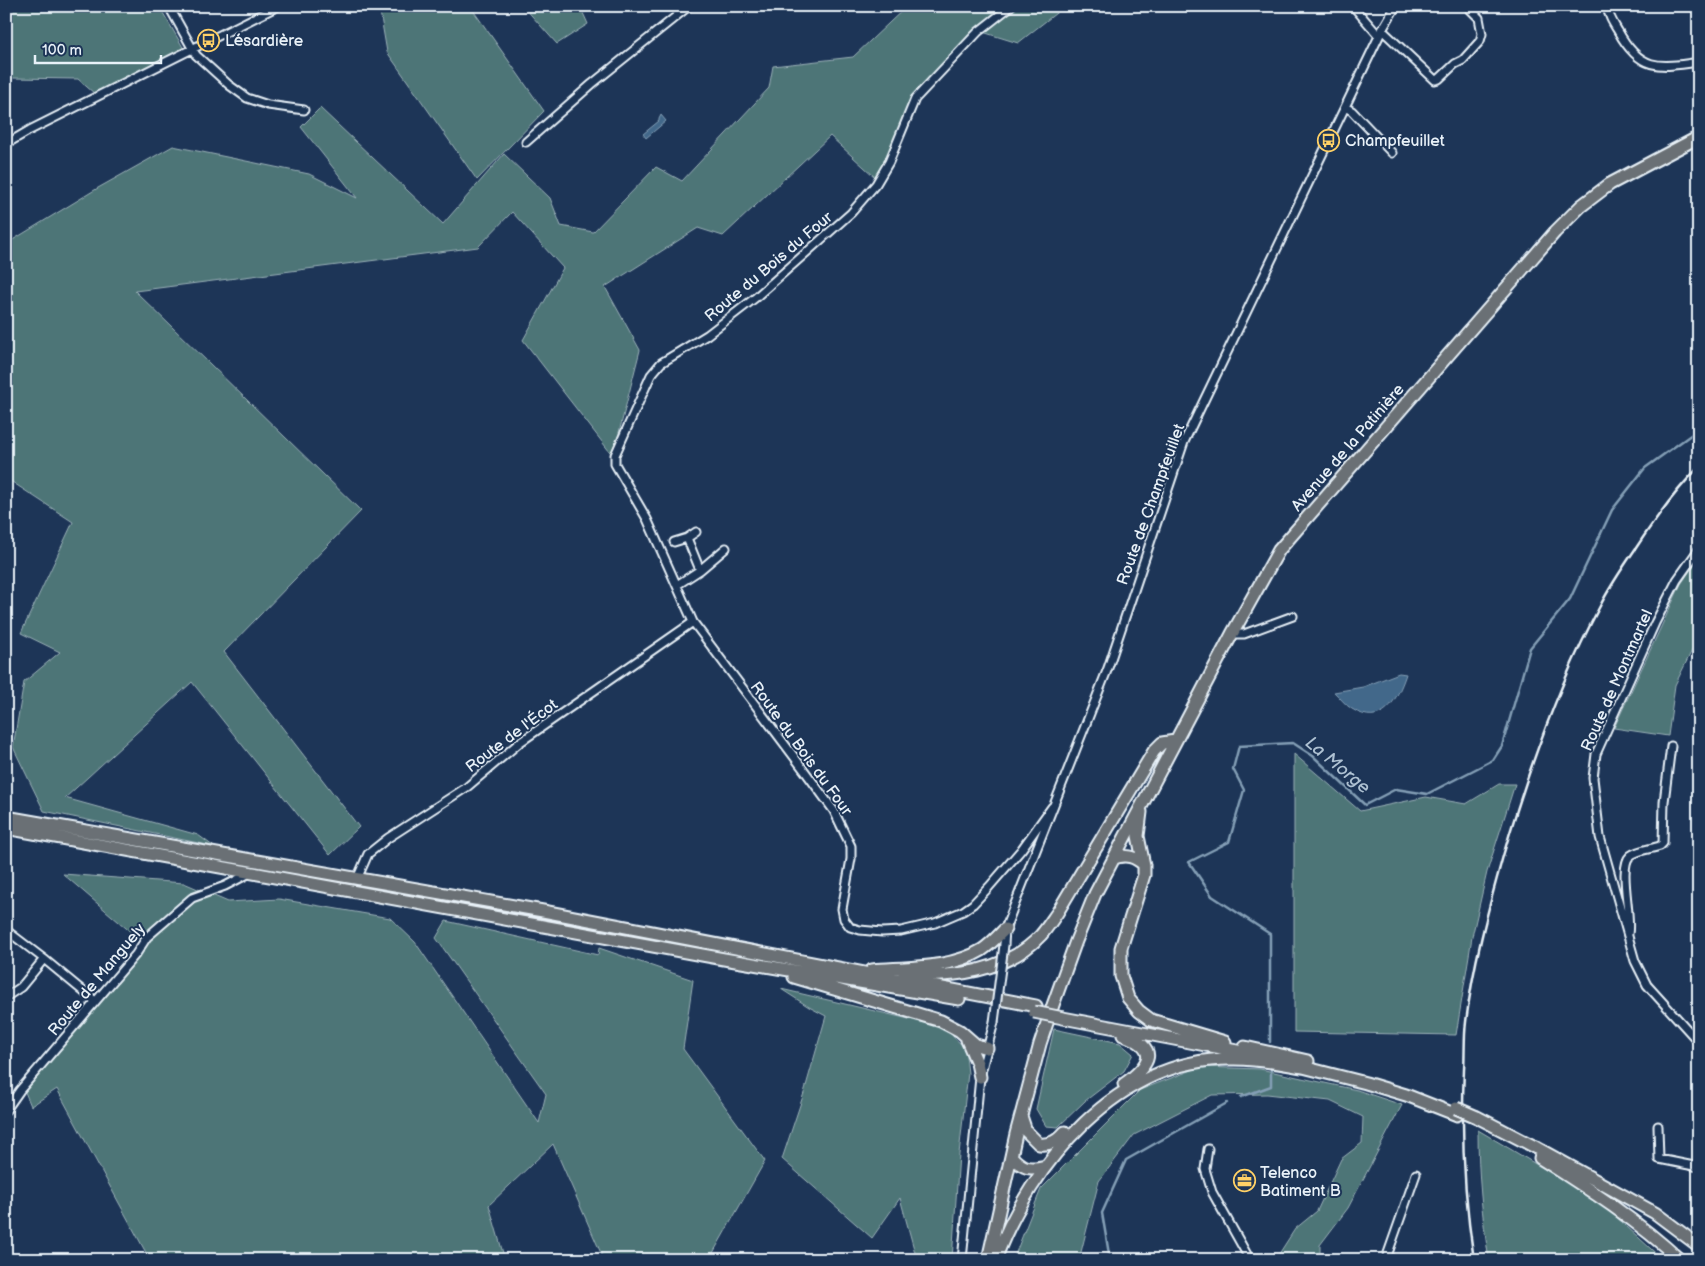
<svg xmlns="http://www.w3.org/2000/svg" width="1705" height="1266" viewBox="0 0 1705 1266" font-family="'Balsamiq Sans',sans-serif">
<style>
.green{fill:#4e7477;stroke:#9bb2b8}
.water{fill:#42688a;stroke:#849fb6}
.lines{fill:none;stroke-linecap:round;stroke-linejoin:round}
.stream{stroke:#849fb6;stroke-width:2.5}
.minor-casing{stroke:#e8f1f8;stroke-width:11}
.primary-casing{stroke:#e8f1f8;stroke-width:15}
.minor{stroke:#1d3557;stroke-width:7}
.primary{stroke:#6a7074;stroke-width:11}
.rail{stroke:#e8f1f8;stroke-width:2.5}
.minor-bridge-casing{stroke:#e8f1f8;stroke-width:11;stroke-linecap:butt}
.primary-bridge-casing{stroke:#e8f1f8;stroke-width:15;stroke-linecap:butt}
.minor-bridge{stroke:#1d3557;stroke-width:7}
.primary-bridge{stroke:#6a7074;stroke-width:11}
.labels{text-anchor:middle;stroke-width:4;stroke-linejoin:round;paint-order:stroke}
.poi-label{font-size:16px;fill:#e8f1f8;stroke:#1d3557;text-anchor:start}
.street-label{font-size:16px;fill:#e8f1f8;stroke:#1d3557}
.water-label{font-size:18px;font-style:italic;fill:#aec1d2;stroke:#1d3557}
</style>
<rect width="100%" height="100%" fill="#1d3557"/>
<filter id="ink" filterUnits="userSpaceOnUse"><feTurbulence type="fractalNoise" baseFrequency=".02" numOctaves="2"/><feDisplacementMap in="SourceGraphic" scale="10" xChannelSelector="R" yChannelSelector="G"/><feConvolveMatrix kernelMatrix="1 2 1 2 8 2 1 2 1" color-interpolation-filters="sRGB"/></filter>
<g filter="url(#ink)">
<!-- green -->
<path class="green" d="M 13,6 L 159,6 L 184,49 L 95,94 L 78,79 L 12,78 L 6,67 L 6,12 Z
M 379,6 L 470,6 L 544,111 L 477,180 L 387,52 Z
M 523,6 L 593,6 L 583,13 L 588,24 L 557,44 Z
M 907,6 L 1065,6 L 1018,43 L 976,30 L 919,100 L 875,177 L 830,136 L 723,236 L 698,228 L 605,287 L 640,350 L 613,456 L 523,340 L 563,268 L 512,212 L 478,247 L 135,291 L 361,511 L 224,652 L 359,827 L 330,855 L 192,682 L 65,798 L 198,835 L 213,846 L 44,811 L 13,747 L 24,682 L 60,652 L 21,633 L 73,522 L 6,478 L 6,244 L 98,188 L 173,146 L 309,174 L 357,198 L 301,127 L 320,108 L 443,224 L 504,154 L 550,198 L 561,226 L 593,232 L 656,167 L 682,181 L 769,88 L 773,66 L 853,57 Z
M 1699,558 L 1699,636 L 1675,685 L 1668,736 L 1614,728 L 1681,584 Z
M 1294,754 L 1360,811 L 1426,797 L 1466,804 L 1499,784 L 1515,784 L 1487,872 L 1472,937 L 1456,1035 L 1294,1032 Z
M 63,874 L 184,883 L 228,902 L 279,899 L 390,918 L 415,942 L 539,1123 L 546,1094 L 436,938 L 446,921 L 598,955 L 599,948 L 693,980 L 683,1049 L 765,1161 L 709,1260 L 604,1260 L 553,1144 L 489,1205 L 505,1260 L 150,1260 L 57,1089 L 31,1106 L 25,1092 L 147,946 Z
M 781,989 L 943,1027 L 965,1048 L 968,1073 L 959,1154 L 952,1260 L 917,1260 L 900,1198 L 872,1238 L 782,1159 L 804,1093 L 826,1016 L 809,1007 Z
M 1054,1029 L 1120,1043 L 1133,1054 L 1124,1071 L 1085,1101 L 1058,1127 L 1046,1126 L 1036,1109 Z
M 1200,1067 L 1260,1069 L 1357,1090 L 1402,1105 L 1348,1208 L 1320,1245 L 1320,1260 L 1277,1260 L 1277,1257 L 1295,1229 L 1317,1211 L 1341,1159 L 1362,1143 L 1363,1117 L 1330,1101 L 1267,1094 L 1212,1095 L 1134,1135 L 1099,1181 L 1079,1260 L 1013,1260 L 1041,1189 L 1140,1090 Z
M 1478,1130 L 1600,1202 L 1663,1260 L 1489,1260 C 1482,1216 1478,1174 1478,1130 Z"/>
<!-- water -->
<path class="water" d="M 661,115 L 666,121 L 646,138 L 643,134 L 659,121 L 659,119 Z
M 1399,673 L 1406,674 C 1397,701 1382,728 1352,709 C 1345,705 1340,697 1334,692 L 1363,687 Z"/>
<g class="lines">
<!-- stream -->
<path class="stream" d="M 1270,1042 L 1270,934 L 1212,896 L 1189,862 L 1229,842 L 1244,790 L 1233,769 L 1239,746 L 1293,743 L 1313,756 L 1365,805 L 1396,789 L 1427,794 L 1493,760 L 1502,746 L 1530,648 L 1570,599 L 1612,510 L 1645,468 L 1699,429
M 1241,1097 L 1271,1086 L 1271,1067
M 1110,1260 L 1102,1213 L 1126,1160 L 1227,1103"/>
<defs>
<path id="minor" d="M 171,6 L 172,12 L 196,55 L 229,85 L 247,98 L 268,105 L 304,110
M 1011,6 L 978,32 L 915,99 L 889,162 L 876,184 L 851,213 L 755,298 L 707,335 L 661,363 L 651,375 L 615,455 L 615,464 L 647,519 L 693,622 L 804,770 L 834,811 L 846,836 L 851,846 L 851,859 L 842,909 L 844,919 L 850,927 L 860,930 L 882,932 L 901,931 L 935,923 L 963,911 L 973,904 L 989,887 L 1021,850 L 1052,807
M 1353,6 L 1379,36
M 1607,6 C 1608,15 1613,23 1618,31 C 1640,71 1658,68 1699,62
M 1382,30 L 1435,80 L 1439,79 L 1455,64 L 1463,60 L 1480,41 L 1482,34 L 1479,18 L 1467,6
M 1345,107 L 1352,111 L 1392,153
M 526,142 L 592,84 L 689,6
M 6,144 L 30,130 L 278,6
M 674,542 L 687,538 L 696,532
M 1699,549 L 1677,580 L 1655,623 L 1596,754 L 1593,778 L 1600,837 L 1635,961 L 1647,985 L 1695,1038 L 1699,1044
M 700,570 L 726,548
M 677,585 L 700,570 L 687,538
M 1232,634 L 1244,634 L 1293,616
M 357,879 L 368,854 L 388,838 L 467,787 L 519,743 L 693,622
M 6,930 L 44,959
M 1628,934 C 1632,916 1618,867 1630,856 C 1637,850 1652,849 1660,846 L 1663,843 L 1664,802 L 1671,746
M 1004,945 L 1005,929 L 1108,668 L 1184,442 L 1382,30 L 1396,6
M 6,997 L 21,987 L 44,959 L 95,1001
M 6,1110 L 20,1090 L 136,954 L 147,937 L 192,898 L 225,886 L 250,873
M 1658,1126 L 1659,1159 L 1699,1167
M 1208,1149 L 1205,1169 L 1212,1192 L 1250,1260
M 962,1260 L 980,1077 L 994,1022
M 1388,1260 L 1387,1256 L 1416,1174"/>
<path id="primary" d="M 1141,812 L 1138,836 L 1144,865 L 1144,875 L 1121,948 L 1121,976 L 1128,998 L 1139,1011 L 1151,1020 L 1225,1042
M 6,817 L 543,911 L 1036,1006
M 6,828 L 724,959 L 959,999
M 1114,858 C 1126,854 1135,856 1144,865
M 872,970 C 907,967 951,969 982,950 C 991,944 998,936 1005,929
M 904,974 C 951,979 1007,972 1041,935 C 1047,928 1052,920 1057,913 L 1154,751 L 1162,743 L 1175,741
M 794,977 L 941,1021 L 960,1031 L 976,1045 L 987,1048
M 1063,1018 L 1253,1054
M 1123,1035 C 1161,1048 1150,1065 1124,1084
M 967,1040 L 977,1063 L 980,1077
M 1245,1047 L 1308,1061
M 1303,1067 L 1366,1083 L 1406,1095 L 1457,1115
M 1021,1116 L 1026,1131 L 1039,1144 C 1051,1145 1057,1141 1065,1132
M 1477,1117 L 1537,1148 L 1655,1213 L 1699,1246
M 1011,1156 C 1023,1169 1029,1170 1046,1166
M 1540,1158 C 1589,1189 1638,1221 1680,1260
M 988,1260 L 1016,1134 L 1040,1044 L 1053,1005 L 1076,941 L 1095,894 L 1232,634 L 1279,550 L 1555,232 L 1581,206 L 1610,184 L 1699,137
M 995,1260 C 1031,1163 1118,1059 1230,1059 C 1256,1058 1283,1064 1309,1068"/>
</defs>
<!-- minor casing -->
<use href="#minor" class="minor-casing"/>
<!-- primary casing -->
<use href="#primary" class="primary-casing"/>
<!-- minor -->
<use href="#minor" class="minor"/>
<!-- primary -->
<use href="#primary" class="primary"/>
<!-- rail -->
<path class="rail" d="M 1474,1260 C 1464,1196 1461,1133 1464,1069 C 1465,1053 1464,1037 1466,1022 C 1473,965 1488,910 1503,856 C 1528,770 1558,685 1600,606 C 1610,586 1623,567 1636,548 C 1655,519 1675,491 1699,467"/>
<defs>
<path id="minor-bridge" d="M 994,1022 L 1004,945"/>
<path id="primary-bridge" d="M 1034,1012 L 1063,1018
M 1456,1108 L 1477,1117"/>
</defs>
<!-- minor-bridge casing -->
<use href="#minor-bridge" class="minor-bridge-casing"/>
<!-- primary-bridge casing -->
<use href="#primary-bridge" class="primary-bridge-casing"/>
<!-- minor-bridge -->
<use href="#minor-bridge" class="minor-bridge"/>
<!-- primary-bridge -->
<use href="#primary-bridge" class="primary-bridge"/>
</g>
</g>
<!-- icons -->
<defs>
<symbol id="bus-ring" viewBox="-11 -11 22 22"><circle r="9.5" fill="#1d3557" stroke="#ffd166" stroke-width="1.5"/><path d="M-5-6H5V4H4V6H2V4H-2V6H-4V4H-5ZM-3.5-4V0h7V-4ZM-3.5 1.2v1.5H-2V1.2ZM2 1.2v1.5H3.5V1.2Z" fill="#ffd166"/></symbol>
<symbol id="office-ring" viewBox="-11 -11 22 22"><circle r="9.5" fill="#1d3557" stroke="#ffd166" stroke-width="1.5"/><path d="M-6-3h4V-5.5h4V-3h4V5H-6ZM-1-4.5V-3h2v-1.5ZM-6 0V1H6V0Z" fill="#ffd166"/></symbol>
</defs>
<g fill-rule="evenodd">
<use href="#bus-ring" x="196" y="28" width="25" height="25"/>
<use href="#bus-ring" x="1316" y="128" width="25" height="25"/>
<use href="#office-ring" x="1232" y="1168" width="25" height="25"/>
</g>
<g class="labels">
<!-- poi labels -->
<g class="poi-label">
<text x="225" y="46">Lésardière</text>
<text x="1345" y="146">Champfeuillet</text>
<text x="1260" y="1178">Telenco<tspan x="1260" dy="18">Batiment B</tspan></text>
</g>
<!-- street labels -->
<g class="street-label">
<text transform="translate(768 266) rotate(-40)" y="6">Route du Bois du Four</text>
<text transform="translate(1347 447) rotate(-49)" y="6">Avenue de la Patinière</text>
<text transform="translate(1150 504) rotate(-70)" y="6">Route de Champfeuillet</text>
<text transform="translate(1616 680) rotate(-66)" y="6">Route de Montmartel</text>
<text transform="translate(511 735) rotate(-37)" y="6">Route de l'Écot</text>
<text transform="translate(802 748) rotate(54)" y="6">Route du Bois du Four</text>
<text transform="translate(96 979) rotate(-50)" y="6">Route de Manguely</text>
</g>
<!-- water labels -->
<g class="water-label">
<text transform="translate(1338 765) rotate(40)" y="6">La Morge</text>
</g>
</g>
<!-- margin -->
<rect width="1705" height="1266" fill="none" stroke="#1d3557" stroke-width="25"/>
<rect x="12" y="12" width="1680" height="1241" fill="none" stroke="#e8f1f8" stroke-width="2" filter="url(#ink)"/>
<!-- scale -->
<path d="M35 55v8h126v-8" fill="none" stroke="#e8f1f8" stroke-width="2.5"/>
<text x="42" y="55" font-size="15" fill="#e8f1f8" stroke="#1d3557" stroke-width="4" paint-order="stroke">100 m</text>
</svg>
